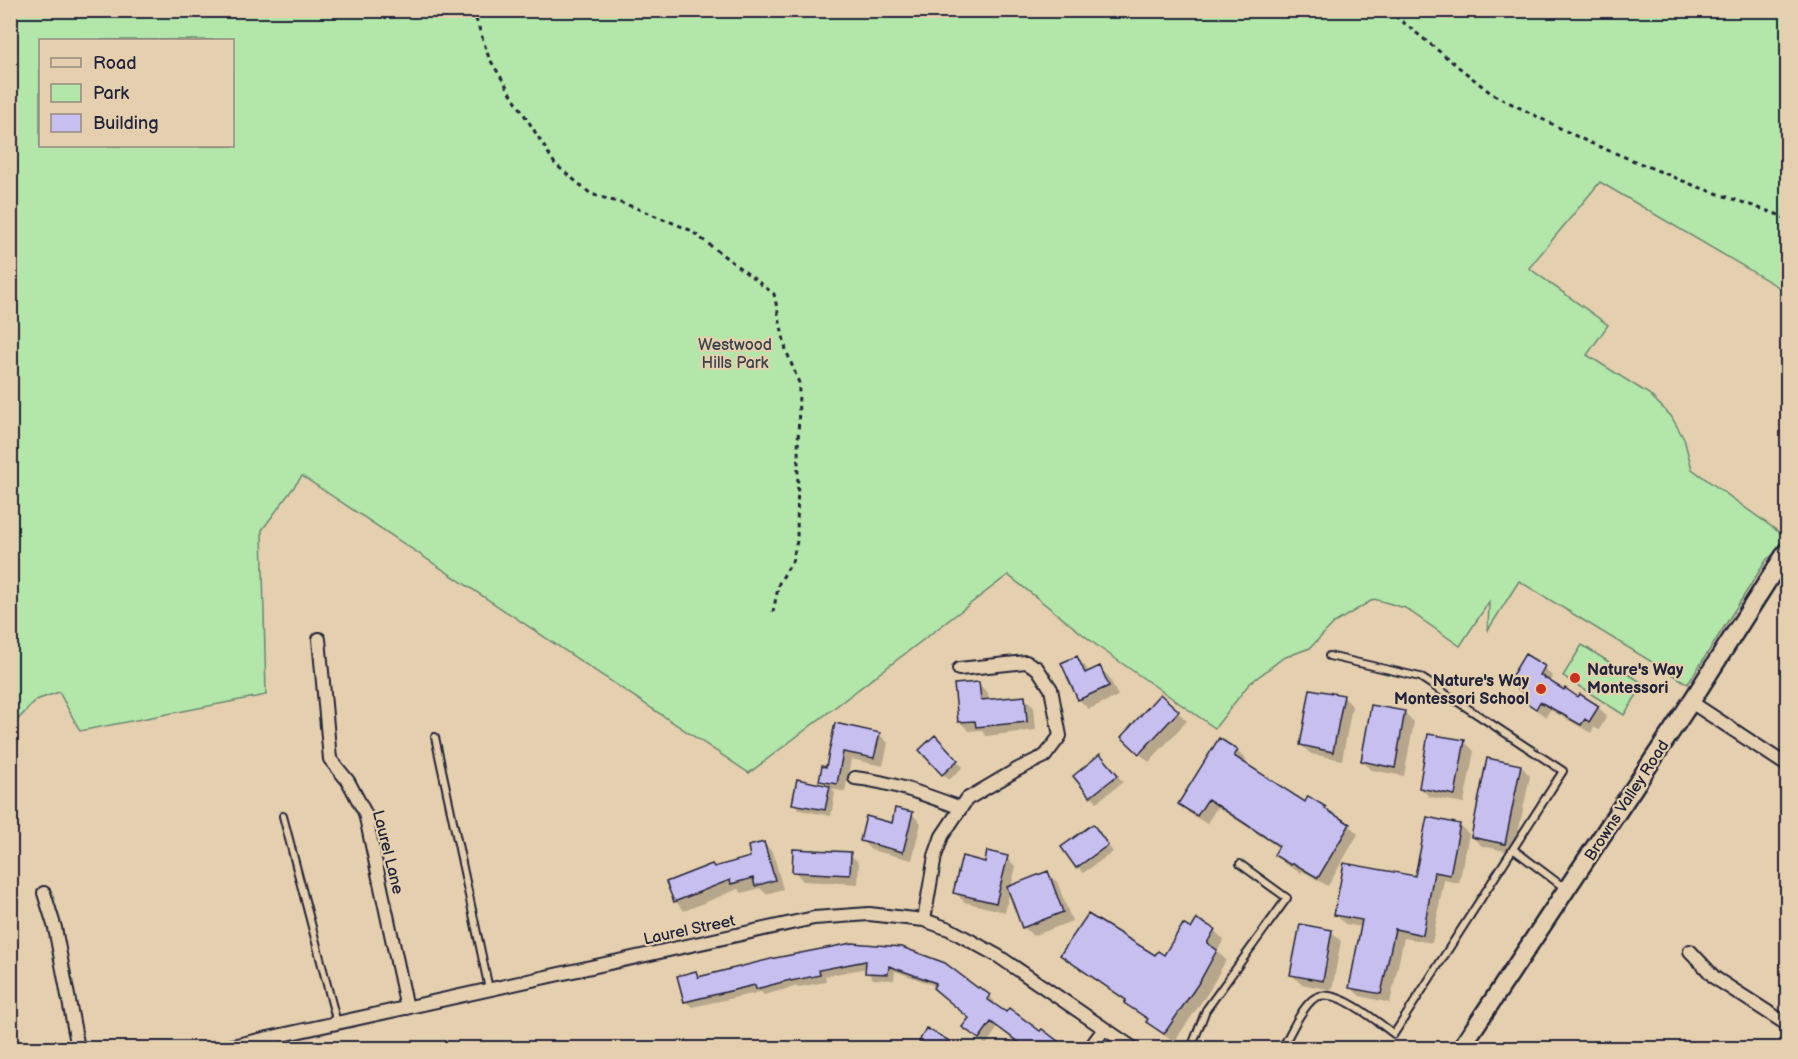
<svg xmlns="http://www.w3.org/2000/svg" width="1798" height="1059" viewBox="0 0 1798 1059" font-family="'Balsamiq Sans',sans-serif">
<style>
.green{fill:#b3e7a9;stroke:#6a8472;stroke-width:1.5;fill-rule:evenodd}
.shadow{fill:#0003}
.building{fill:#c8bff1;stroke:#22223b;stroke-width:1.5}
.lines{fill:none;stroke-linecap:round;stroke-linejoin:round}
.lane-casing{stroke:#22223b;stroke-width:10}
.street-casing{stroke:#22223b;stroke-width:16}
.secondary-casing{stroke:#22223b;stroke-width:21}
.path{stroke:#22223b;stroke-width:3;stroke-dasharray:4.5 4.5;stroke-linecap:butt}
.lane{stroke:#e4d0ae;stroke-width:6}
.street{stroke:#e4d0ae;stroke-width:12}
.secondary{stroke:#e4d0ae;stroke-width:16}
.poi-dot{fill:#c8321e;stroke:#e4d0ae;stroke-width:2}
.labels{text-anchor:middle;stroke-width:4.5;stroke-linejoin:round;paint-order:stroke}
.park-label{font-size:16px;fill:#38404c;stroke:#e4d0ae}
.poi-label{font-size:16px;font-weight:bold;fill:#22223b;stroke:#e4d0ae;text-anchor:start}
.street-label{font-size:16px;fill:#22223b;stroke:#e4d0ae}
</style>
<rect width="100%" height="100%" fill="#e4d0ae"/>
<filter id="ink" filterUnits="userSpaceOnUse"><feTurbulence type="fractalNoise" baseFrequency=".0167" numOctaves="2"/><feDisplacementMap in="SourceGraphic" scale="12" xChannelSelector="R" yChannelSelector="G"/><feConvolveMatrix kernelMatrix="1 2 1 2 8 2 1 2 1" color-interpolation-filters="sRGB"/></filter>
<g filter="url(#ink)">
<!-- green -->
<path class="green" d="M 11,11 L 1787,11 L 1787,292 L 1600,182 L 1529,268 L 1608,325 L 1587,355 L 1649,394 L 1671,416 L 1684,439 L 1692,469 L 1787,538 L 1787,545 L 1767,559 L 1688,684 L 1519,581 L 1488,630 L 1489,602 L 1460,646 L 1405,608 L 1374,599 L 1334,623 L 1310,648 L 1283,658 L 1249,684 L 1215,728 L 1100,648 L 1008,575 L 749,773 L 302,476 L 262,530 L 266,695 L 80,731 L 59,692 L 36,700 L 11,727 ZM 40,40 L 232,40 L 232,146 L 40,146 Z
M 1582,645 L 1644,684 L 1624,715 L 1563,676 Z"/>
<!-- shadow -->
<path class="shadow" d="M 1077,658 L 1086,667 L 1089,673 L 1100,668 L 1109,677 L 1118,696 L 1089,709 L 1079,700 L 1063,664 Z
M 1544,668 L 1553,677 L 1550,683 L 1578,699 L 1598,707 L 1607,716 L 1599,730 L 1594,727 L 1591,733 L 1550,710 L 1546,717 L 1536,710 L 1526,701 L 1528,697 L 1519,691 L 1510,682 Z
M 978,683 L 988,693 L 989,701 L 1024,697 L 1034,707 L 1036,730 L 986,736 L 981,730 L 969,731 L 960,722 Z
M 1343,696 L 1352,706 L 1342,760 L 1311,754 L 1301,745 Z
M 1178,712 L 1187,721 L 1149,762 L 1132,747 Z
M 1405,713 L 1414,722 L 1404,776 L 1372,770 L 1362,761 Z
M 836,724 L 879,734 L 888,743 L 883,766 L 851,759 L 845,792 L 832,789 L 835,793 L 831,816 L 800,810 L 794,803 L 827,786 L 821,780 L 827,768 Z
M 935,737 L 963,767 L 949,780 L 921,750 Z
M 1464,741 L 1474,751 L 1464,803 L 1430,797 L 1420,788 Z
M 1237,751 L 1247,760 L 1244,764 L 1305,804 L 1325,808 L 1332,815 L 1349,825 L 1358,834 L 1328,886 L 1302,871 L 1301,873 L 1285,864 L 1275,855 L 1279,848 L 1217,807 L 1207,824 L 1189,813 L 1180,804 Z
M 1106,762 L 1123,782 L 1097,802 L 1075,776 Z
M 1521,766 L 1530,776 L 1514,853 L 1482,846 L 1472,837 Z
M 912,814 L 921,823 L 912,860 L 871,850 L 861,840 Z
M 1459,825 L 1469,834 L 1459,883 L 1444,880 L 1432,943 L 1404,938 L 1390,1003 L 1360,996 L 1350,987 L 1362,927 L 1345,924 L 1335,914 L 1417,878 Z
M 1093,826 L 1113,852 L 1083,873 L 1063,848 Z
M 764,843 L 773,853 L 783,889 L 766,894 L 760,888 L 742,893 L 738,889 L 684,911 L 675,901 L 715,868 L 752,858 Z
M 850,854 L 859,863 L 858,884 L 803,881 L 794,871 Z
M 1007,858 L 1016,867 L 1011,887 L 1048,873 L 1057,882 L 1072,921 L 1033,936 L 1024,927 L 1010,891 L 1005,912 L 964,902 L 955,892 L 986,864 Z
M 1198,921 L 1214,930 L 1224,940 L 1217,951 L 1226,960 L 1209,991 L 1174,1042 L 1158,1031 L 1149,1021 L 1136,1012 L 1127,1002 L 1072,964 L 1062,955 L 1165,957 L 1192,931 Z
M 1332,932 L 1341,941 L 1332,990 L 1301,984 L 1292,975 Z
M 852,945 L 989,996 L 995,1002 L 993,1005 L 1059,1044 L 1063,1048 L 1026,1048 L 998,1027 L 986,1045 L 964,1027 L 970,1018 L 936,986 L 895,971 L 894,980 L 873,979 L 867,972 L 867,968 L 825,976 L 826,982 L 799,987 L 797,986 L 764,995 L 761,992 L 692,1007 L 685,1001 L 696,973 L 701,978 Z
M 927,1030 L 947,1041 L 953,1047 L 953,1048 L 918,1048 Z
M 868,1041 L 885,1044 L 889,1048 L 856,1048 L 856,1044 L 867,1046 Z"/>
<!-- building -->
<path class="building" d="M 1525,654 L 1545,666 L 1540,675 L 1564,690 L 1565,688 L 1578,697 L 1580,694 L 1599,706 L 1589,722 L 1585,719 L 1581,725 L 1544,704 L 1540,702 L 1536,709 L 1524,701 L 1528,695 L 1508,682 Z
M 1077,656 L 1085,673 L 1100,666 L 1109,686 L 1078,700 L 1061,663 Z
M 979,682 L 981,700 L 1025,696 L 1027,722 L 976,727 L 975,721 L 958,722 L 954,684 Z
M 1310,689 L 1344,695 L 1333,752 L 1300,745 Z
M 1160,694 L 1179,711 L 1139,754 L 1121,737 Z
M 1371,705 L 1405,711 L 1395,768 L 1361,761 Z
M 835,723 L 880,733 L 874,758 L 843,752 L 837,784 L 819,781 L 822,766 L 826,767 Z
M 1428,734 L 1465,740 L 1455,795 L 1419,788 Z
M 935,735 L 958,760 L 942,775 L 919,750 Z
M 1219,738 L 1238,750 L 1234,756 L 1305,802 L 1308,796 L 1326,807 L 1325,809 L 1350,824 L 1318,878 L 1293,863 L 1291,865 L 1274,855 L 1279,846 L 1208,799 L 1197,816 L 1178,804 Z
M 1100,754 L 1118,775 L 1090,797 L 1073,776 Z
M 1487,758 L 1521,765 L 1505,844 L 1471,837 Z
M 797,779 L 830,786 L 825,810 L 792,804 Z
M 895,808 L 913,812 L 903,852 L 860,841 L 866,816 L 892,823 Z
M 1427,817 L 1460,824 L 1450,875 L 1434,872 L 1423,935 L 1395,929 L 1381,994 L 1349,988 L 1362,920 L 1334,915 L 1344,863 L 1415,876 Z
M 1093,824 L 1108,845 L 1076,868 L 1061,847 Z
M 764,842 L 775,880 L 755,886 L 753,878 L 731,884 L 730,880 L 674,902 L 666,882 L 712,864 L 714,867 L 750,857 L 748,846 Z
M 793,849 L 851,852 L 850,875 L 792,872 Z
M 987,851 L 1008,856 L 996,903 L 953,893 L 962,856 L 985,862 Z
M 1048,871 L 1063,912 L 1022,928 L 1007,887 Z
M 1088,914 L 1155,955 L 1158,951 L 1164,955 L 1183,924 L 1191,929 L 1197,919 L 1215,929 L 1207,943 L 1217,950 L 1200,981 L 1164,1034 L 1146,1022 L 1148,1019 L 1124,1003 L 1126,1000 L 1060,955 Z
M 1300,924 L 1332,930 L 1323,981 L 1290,975 Z
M 852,943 L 902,947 L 945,963 L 978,988 L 979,987 L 990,995 L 987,999 L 1006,1012 L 1009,1008 L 1040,1031 L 1042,1029 L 1067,1048 L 1026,1048 L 991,1022 L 979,1039 L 962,1027 L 969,1018 L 933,988 L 936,983 L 889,966 L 888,974 L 865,973 L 866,961 L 819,970 L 820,975 L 791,981 L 790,980 L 756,989 L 755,985 L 684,1002 L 677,976 L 696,971 L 698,977 L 775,958 Z
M 926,1028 L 948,1040 L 944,1048 L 931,1048 L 919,1042 Z"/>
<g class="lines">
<defs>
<path id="lane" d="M 435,737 L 489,989
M 283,816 L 337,1023
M 1513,849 L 1566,889
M 1191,1048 L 1206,1010 L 1287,898 L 1240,864
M 1282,1048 C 1291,1033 1299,1012 1312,1000 C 1332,982 1377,1022 1394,1034 L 1563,771 L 1420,677 L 1329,656"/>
<path id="street" d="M 319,639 L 330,759 L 348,781 L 365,813 L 407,1008
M 1691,702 L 1788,766
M 855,778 C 892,782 926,795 961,808
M 44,893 L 55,928 L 78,1048
M 924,920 L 935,856 L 942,836 L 967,799 L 1018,769 L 1045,756 L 1060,736 L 1051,689 L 1037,668 L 1026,662 L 959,669
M 1690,951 L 1715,978 L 1788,1025
M 223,1048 L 814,918 L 869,914 L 924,920 L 949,929 L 998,956 L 1133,1048
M 1090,1048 L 1104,1029"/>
<path id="secondary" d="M 1461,1048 L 1691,702 L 1788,549"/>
</defs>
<!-- lane casing -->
<use href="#lane" class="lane-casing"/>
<!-- street casing -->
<use href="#street" class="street-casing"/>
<!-- secondary casing -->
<use href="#secondary" class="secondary-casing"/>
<!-- path -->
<path class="path" d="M 473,10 L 489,58 L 555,164 L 591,194 L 634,207 L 690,230 L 774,294 L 786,350 L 799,383 L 797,541 L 792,562 L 779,583 L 773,612
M 1388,10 L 1492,94 L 1588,142 L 1693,185 L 1779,215 L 1788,220"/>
<!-- lane -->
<use href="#lane" class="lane"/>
<!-- street -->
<use href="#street" class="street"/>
<!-- secondary -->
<use href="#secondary" class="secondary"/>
</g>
</g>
<!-- markers -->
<g class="poi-dot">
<circle cx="1575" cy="678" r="6"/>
<circle cx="1541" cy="689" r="6"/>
</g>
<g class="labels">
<!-- park labels -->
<g class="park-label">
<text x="735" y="350">Westwood<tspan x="735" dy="18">Hills Park</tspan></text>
</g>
<!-- poi labels -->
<g class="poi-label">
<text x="1587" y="675">Nature's Way<tspan x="1587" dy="18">Montessori</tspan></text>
<text x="1529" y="686" text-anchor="end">Nature's Way<tspan x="1529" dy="18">Montessori School</tspan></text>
</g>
<!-- street labels -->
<g class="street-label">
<text transform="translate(1626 800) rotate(-57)" y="6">Browns Valley Road</text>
<text transform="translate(389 852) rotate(76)" y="6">Laurel Lane</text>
<text transform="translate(689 929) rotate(-12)" y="6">Laurel Street</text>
</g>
</g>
<!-- margin -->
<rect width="1798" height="1059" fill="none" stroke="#e4d0ae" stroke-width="36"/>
<rect x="18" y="18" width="1762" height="1023" fill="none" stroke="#22223b" stroke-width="2" filter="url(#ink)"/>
<!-- legend -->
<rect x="39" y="39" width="195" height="108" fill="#e4d0ae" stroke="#968a80" stroke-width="1.5"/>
<rect x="51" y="58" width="30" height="9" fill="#e4d0ae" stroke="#968a80" stroke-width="1.5"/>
<text x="93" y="69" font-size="18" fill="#22223b">Road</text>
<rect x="51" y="84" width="30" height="18" fill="#b3e7a9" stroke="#968a80" stroke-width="1.5"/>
<text x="93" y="99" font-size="18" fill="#22223b">Park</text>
<rect x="51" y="114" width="30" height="18" fill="#c8bff1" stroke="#968a80" stroke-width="1.5"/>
<text x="93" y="129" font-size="18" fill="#22223b">Building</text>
</svg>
